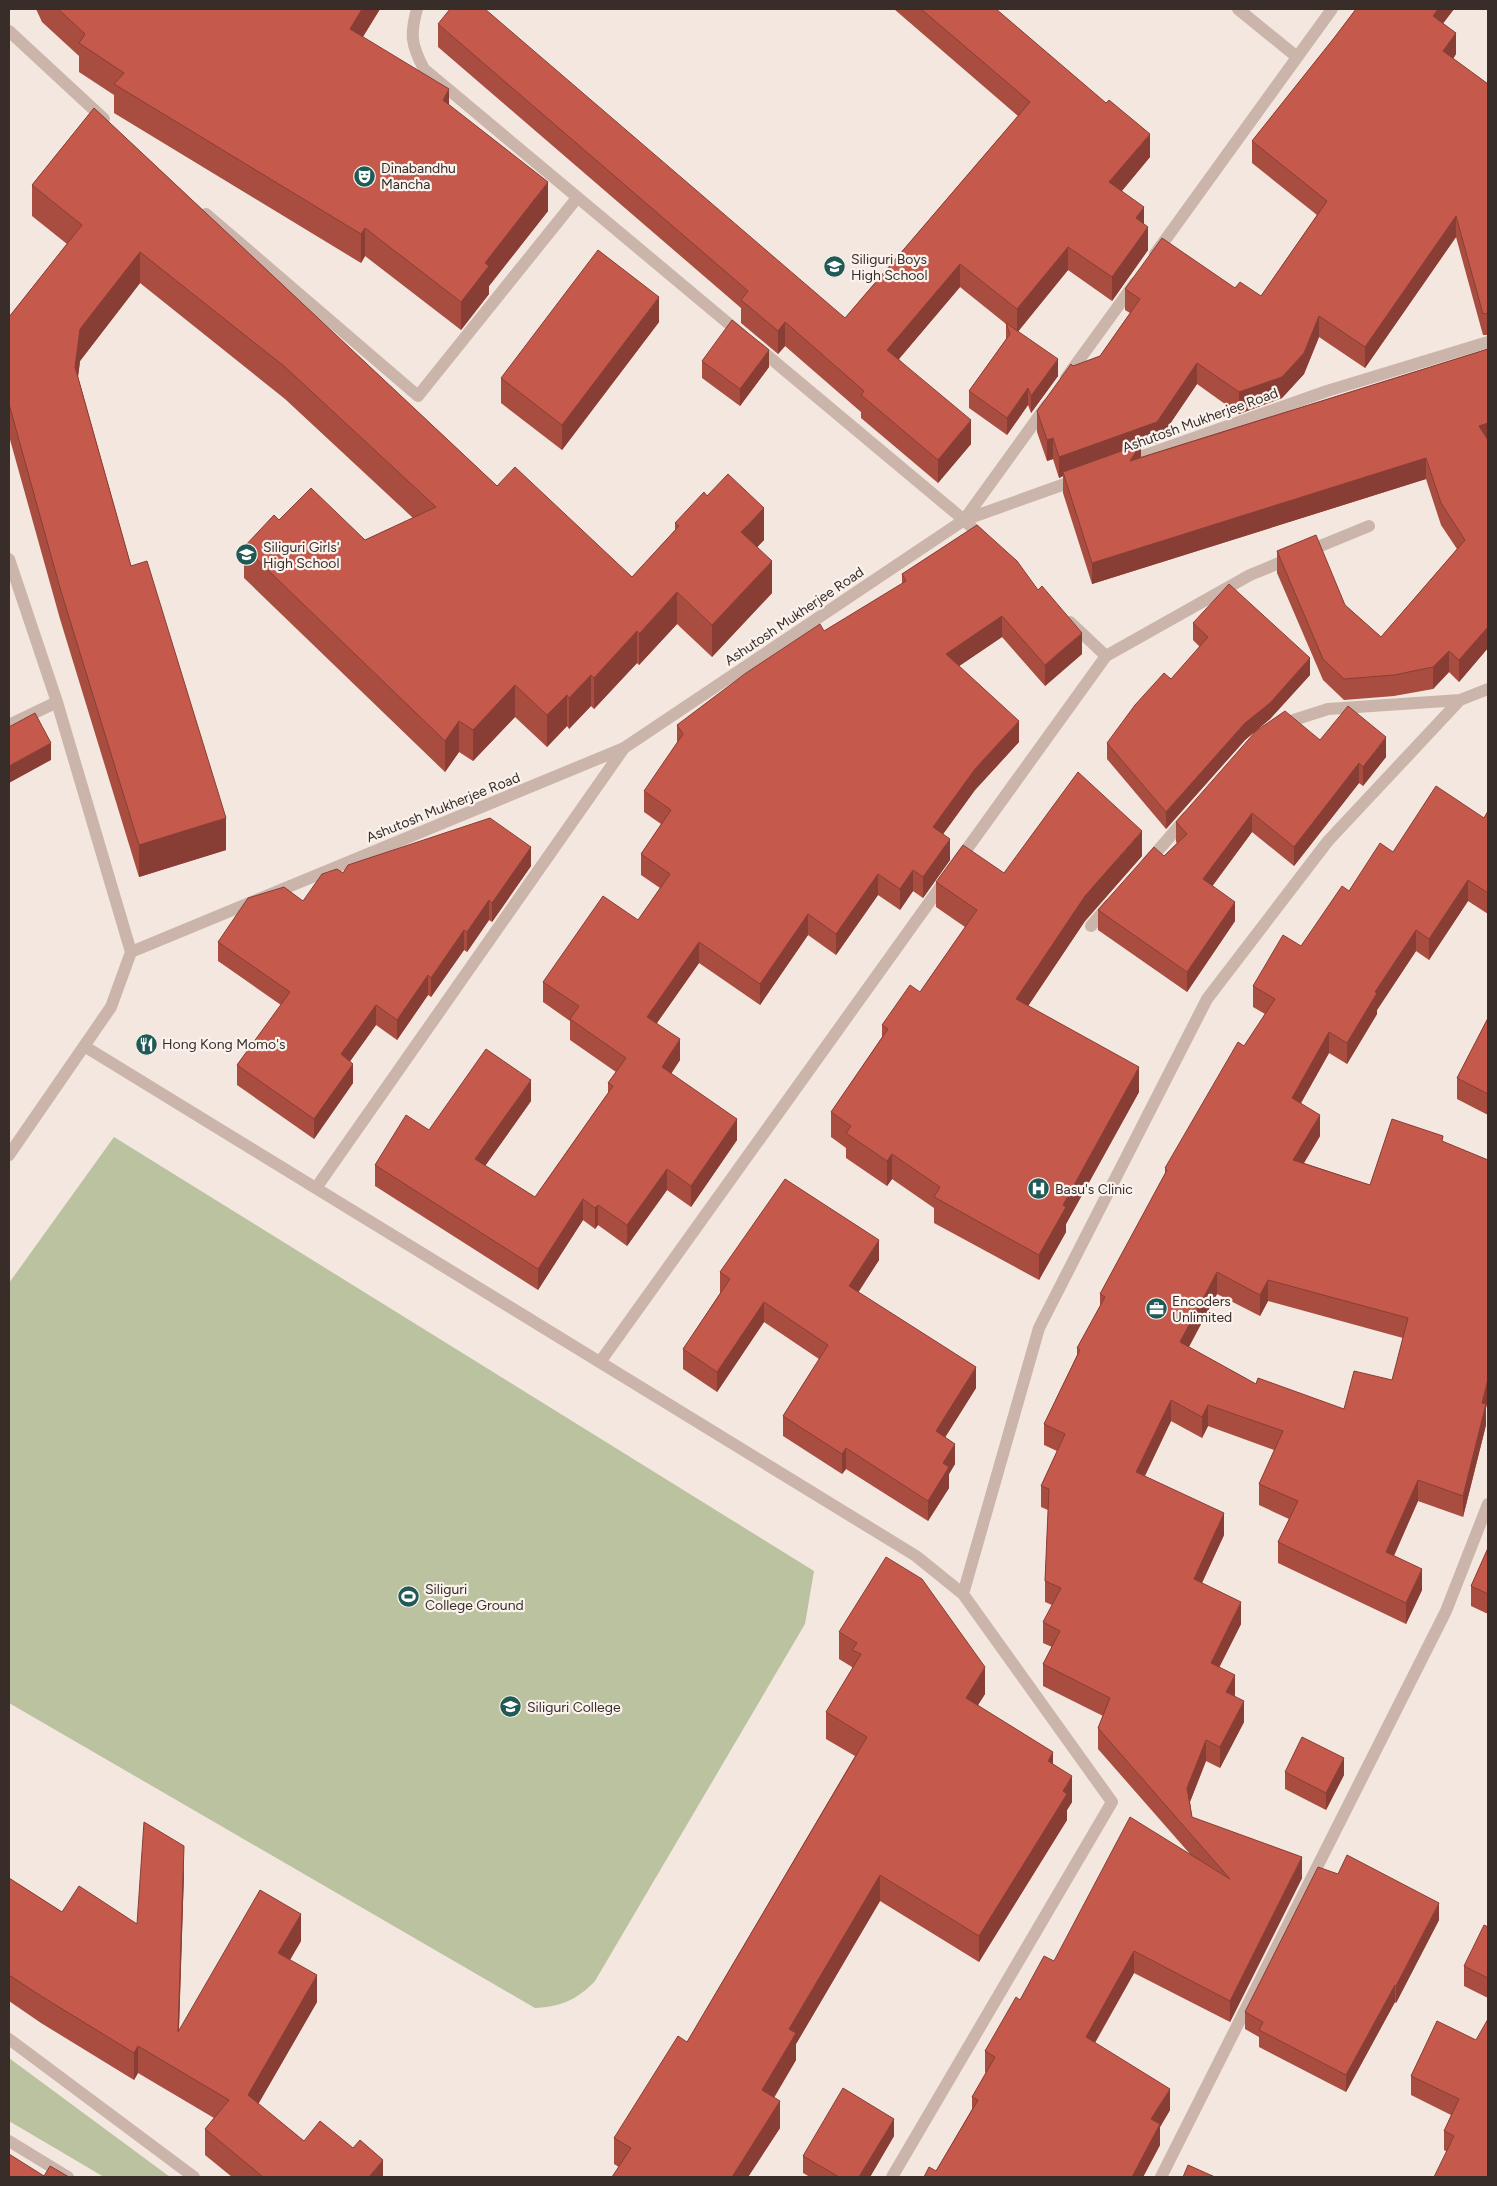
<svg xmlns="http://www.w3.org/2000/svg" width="1497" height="2186" viewBox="0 0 1497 2186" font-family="Figtree,sans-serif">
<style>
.green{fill:#bbc29f}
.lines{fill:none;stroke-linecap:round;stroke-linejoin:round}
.minor{stroke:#cbb5ab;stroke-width:12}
.wall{fill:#a94d41;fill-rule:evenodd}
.shaded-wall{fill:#893e35}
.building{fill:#c4594c;stroke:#893e35;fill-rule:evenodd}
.labels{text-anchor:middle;stroke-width:4.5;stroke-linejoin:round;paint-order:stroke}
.poi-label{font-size:14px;fill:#392d2a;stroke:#faf2ec;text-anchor:start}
.street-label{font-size:14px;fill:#392d2a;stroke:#faf2ec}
</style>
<rect width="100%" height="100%" fill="#f3e7df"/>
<!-- green -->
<path class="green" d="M 114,1137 L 814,1571 L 805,1624 L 595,1981 C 577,2000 560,2007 535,2008 L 9,1703 L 9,1283 Z
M 9,2058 L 170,2177 L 104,2177 L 9,2121 Z"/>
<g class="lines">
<!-- minor -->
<path class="minor" d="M 417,9 C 410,34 411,45 424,69 L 741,334
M 1238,9 L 1297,57
M 9,31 L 104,119
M 206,214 L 418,396 L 577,198
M 1155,254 L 1332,9
M 757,347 L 964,520 L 984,539
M 1066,378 L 1135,283
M 1126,462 L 1327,391 L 1488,342
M 964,520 L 1047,405
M 9,559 L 57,702 L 131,952
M 1070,622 L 1106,656
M 9,725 L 57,702
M 1278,725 L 1328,709 L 1460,700
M 959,860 L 1106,656 L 1250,575 L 1369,526
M 1148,862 L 1187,817
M 1091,926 L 1109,905
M 131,952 L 624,748 L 964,520 L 1079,479
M 84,1046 L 916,1556 L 963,1594 L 1112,1802 L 892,2177
M 9,1155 L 111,1007 L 131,952
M 316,1188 L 624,748
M 600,1362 L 946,879
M 963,1594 L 1039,1328 L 1207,999 L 1328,841 L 1460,700 L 1488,689
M 9,2039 L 194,2177
M 9,2141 L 68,2177
M 1161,2177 L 1446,1611 L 1488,1504"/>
</g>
<!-- wall -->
<path class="wall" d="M 36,9 L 380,9 L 363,37 L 449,106 L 548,211 L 489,286 L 489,294 L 461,330 L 365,256 L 361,263 L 114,113 L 114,95 L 79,72 L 79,56 L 42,22 Z
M 894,9 L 996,9 L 1150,157 L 1122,191 L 1144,224 L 1148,250 L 1112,301 L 1068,270 L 1018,331 L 1058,376 L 1031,413 L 1028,405 L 1007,435 L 969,408 L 969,391 L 1006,339 L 1006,324 L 960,287 L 899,359 L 971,444 L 938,483 L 861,418 L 861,412 L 785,346 L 778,354 L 741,323 L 741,308 L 438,47 L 438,24 L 845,318 L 1018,116 Z
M 1356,9 L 1454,9 L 1443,23 L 1456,54 L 1453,59 L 1488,84 L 1488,648 L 1459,682 L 1449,672 L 1433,689 L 1394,696 L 1344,700 L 1323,680 L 1277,573 L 1277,551 L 1345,605 L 1381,637 L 1457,549 L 1441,525 L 1426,479 L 1092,584 L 1063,493 L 1063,476 L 1059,478 L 1053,459 L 1047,461 L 1037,432 L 1037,411 L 1073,366 L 1100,356 L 1130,313 L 1125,310 L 1125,289 L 1235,288 L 1261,296 L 1317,215 L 1252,163 L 1252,141 L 1334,38 ZM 1456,237 L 1483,335 L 1487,335 L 1487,349 L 1141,457 L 1141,448 L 1157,443 L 1197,384 L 1239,414 L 1282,398 L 1304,374 L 1319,337 L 1365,368 Z
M 94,108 L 497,486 L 632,577 L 675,530 L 675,523 L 707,496 L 764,540 L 757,547 L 772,593 L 712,657 L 677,624 L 639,665 L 637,663 L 594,709 L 591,706 L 569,729 L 567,726 L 547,747 L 515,717 L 473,761 L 459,752 L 445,772 L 244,578 L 244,547 L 279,520 L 365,540 L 413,518 L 285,399 L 140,283 L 80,361 L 78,377 L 131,566 L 226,850 L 139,877 L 60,619 L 9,436 L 9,317 L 67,244 L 32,216 L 32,185 Z
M 659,322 L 562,450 L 501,403 L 501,378 Z
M 702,361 L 769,367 L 740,406 L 702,378 Z
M 977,525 L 1082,654 L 1045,686 L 1002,637 L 959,666 L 1019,742 L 975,790 L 943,834 L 950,860 L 923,898 L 913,891 L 900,910 L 878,895 L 836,955 L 808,935 L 760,1005 L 699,963 L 657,1023 L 680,1060 L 671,1073 L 737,1140 L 691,1207 L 667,1190 L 627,1246 L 598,1225 L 595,1229 L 583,1220 L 538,1290 L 375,1186 L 375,1165 L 429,1130 L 531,1101 L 485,1166 L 535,1197 L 608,1093 L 608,1083 L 616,1072 L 570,1040 L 570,1021 L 543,1002 L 543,982 L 638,920 L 660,888 L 641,875 L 641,854 L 661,824 L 644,812 L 644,791 L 677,744 L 677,725 L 824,631 L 902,584 L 902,574 Z
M 1193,623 L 1310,675 L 1270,719 L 1245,740 L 1166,829 L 1107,759 L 1107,743 L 1171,679 L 1200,647 L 1193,640 Z
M 1320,740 L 1386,757 L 1363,786 L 1359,783 L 1294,866 L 1252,832 L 1212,886 L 1235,921 L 1187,992 L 1098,930 L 1098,910 L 1164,856 L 1177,843 L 1176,842 L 1176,822 Z
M 1488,811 L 1488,914 L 1468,901 L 1429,960 L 1416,951 L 1377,1010 L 1377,1014 L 1347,1064 L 1329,1053 L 1301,1103 L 1320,1136 L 1304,1163 L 1370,1185 L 1443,1142 L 1488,1160 L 1488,1400 L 1486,1408 L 1486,1425 L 1463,1517 L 1418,1501 L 1394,1556 L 1422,1590 L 1406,1624 L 1278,1563 L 1278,1542 L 1289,1519 L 1259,1505 L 1259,1484 L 1274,1450 L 1208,1426 L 1202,1438 L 1171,1421 L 1145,1476 L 1224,1535 L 1202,1583 L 1241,1624 L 1219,1667 L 1235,1696 L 1244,1722 L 1220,1768 L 1206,1761 L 1190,1802 L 1192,1817 L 1302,1878 L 1230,2022 L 1134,1973 L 1095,2043 L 1170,2110 L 1160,2127 L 1160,2145 L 1143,2177 L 924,2177 L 936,2171 L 972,2109 L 972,2097 L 986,2073 L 985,2072 L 985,2051 L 1020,2000 L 1054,1961 L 1190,1854 L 1098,1749 L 1098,1728 L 1103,1716 L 1043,1686 L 1043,1664 L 1052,1647 L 1043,1643 L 1043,1622 L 1052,1605 L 1045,1602 L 1045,1581 L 1048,1510 L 1041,1507 L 1041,1486 L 1057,1451 L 1044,1445 L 1044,1424 L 1077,1355 L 1077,1348 L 1100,1306 L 1100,1294 L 1165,1174 L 1165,1168 L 1265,1014 L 1253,1007 L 1253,986 L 1301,946 L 1349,891 L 1393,852 L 1484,818 ZM 1217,1294 L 1260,1316 L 1268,1301 L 1403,1338 L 1392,1380 L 1344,1409 L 1256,1384 L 1189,1347 Z
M 1142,856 L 1085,921 L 1028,1006 L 1139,1092 L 1066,1224 L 1066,1232 L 1039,1280 L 934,1223 L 934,1208 L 892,1179 L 887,1186 L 846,1158 L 846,1148 L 831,1137 L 831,1112 L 882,1037 L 882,1025 L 920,992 L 965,927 L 936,907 L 936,882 Z
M 531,866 L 492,922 L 489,920 L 467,952 L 464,950 L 431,997 L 428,995 L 397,1040 L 376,1025 L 350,1061 L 353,1083 L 314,1139 L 237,1085 L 237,1065 L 281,1005 L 218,961 L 218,942 L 303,901 L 343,873 Z
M 1488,1018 L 1488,1115 L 1457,1099 L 1457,1078 Z
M 879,1260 L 858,1292 L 976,1388 L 945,1437 L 955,1464 L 949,1474 L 949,1488 L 928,1521 L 846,1469 L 842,1474 L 783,1436 L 783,1416 L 819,1359 L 764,1322 L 717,1392 L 683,1369 L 683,1349 L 720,1293 L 720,1272 Z
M 1488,1548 L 1488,1614 L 1471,1606 L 1471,1586 Z
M 839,1632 L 985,1694 L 978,1705 L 1053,1764 L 1072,1802 L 1067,1810 L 1067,1820 L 979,1962 L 880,1901 L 796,2044 L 796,2060 L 774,2098 L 780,2128 L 748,2177 L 612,2177 L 619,2167 L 614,2164 L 614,2138 L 687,2042 L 855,1756 L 826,1739 L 826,1712 L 852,1669 L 852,1667 L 839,1659 Z
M 1285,1772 L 1344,1775 L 1326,1810 L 1285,1789 Z
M 184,1872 L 179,2030 L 301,1941 L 290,1960 L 317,2002 L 258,2104 L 304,2141 L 383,2177 L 232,2177 L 205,2155 L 205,2129 L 214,2118 L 138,2073 L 134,2080 L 41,2023 L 9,2001 L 9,1878 L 62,1912 L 137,1924 Z
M 1439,1920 L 1396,2003 L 1395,2002 L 1346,2092 L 1259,2047 L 1259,2037 L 1245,2029 L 1245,2012 Z
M 1488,1927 L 1488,1998 L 1464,1986 L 1464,1966 Z
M 1437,2021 L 1488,2177 L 1444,2150 L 1444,2131 L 1451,2115 L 1411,2095 L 1411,2076 Z
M 894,2136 L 870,2177 L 810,2177 L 803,2173 L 803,2156 Z"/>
<!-- shaded-wall -->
<path class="shaded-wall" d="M 362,9 L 380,9 L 350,57 L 350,29 Z
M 1438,9 L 1454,9 L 1433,37 L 1433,16 Z
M 1456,33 L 1456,54 L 1443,73 L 1443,51 Z
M 449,89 L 449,118 L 443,100 Z
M 1150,134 L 1150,157 L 1109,206 L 1109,182 Z
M 548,182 L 548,211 L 489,286 L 489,294 L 461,330 L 461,302 L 485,263 Z
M 1144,207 L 1144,230 L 1136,218 Z
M 1456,216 L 1456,237 L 1365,368 L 1365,347 Z
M 1148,227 L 1148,250 L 1112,301 L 1112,277 Z
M 365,228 L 365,256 L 361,263 L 361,234 Z
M 1068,247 L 1068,270 L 1017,333 L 1017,309 Z
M 140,252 L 140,283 L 80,361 L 75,399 L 75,367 L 80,329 Z
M 960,264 L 960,287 L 887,373 L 887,350 Z
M 659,297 L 659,322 L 562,450 L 562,425 Z
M 1319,316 L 1319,337 L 1304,374 L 1282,398 L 1239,414 L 1239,392 Z
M 785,322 L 785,346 L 778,354 L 778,331 Z
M 769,350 L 769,367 L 740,406 L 740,389 Z
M 1058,359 L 1058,376 L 1031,413 L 1031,396 Z
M 1197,363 L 1197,384 L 1157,443 L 1141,448 L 1141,466 L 1063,472 L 1063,476 L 1059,478 L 1059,457 Z
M 1028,388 L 1028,405 L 1007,435 L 1007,418 Z
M 971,420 L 971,444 L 938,483 L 938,460 Z
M 1488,423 L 1488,445 L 1479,426 Z
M 1053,438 L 1053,459 L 1047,461 L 1047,440 Z
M 1426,458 L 1426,479 L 1092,584 L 1092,563 Z
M 764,508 L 764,540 L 741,564 L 741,532 Z
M 772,561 L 772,593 L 712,657 L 712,625 Z
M 677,592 L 677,624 L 639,665 L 639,634 Z
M 1002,616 L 1002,637 L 946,675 L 946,654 Z
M 1488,627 L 1488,648 L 1459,682 L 1459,660 Z
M 637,631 L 637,663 L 594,709 L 594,678 Z
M 1082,633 L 1082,654 L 1045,686 L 1045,665 Z
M 1449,651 L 1449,672 L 1433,689 L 1433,667 Z
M 1310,658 L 1310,675 L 1270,719 L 1245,740 L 1166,829 L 1166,812 L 1245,723 Z
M 591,675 L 591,706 L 569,729 L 569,698 Z
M 515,685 L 515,717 L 473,761 L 473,730 Z
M 567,695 L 567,726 L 547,747 L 547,715 Z
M 459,721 L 459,752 L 445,772 L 445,741 Z
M 1019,721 L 1019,742 L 975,790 L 933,848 L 933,827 L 975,769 Z
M 1386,737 L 1386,757 L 1363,786 L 1363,767 Z
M 51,743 L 51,760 L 9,783 L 9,766 Z
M 1359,763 L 1359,783 L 1294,866 L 1294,847 Z
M 1252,813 L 1252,832 L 1203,899 L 1203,879 Z
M 226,818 L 226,850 L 139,877 L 139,845 Z
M 1142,831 L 1142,856 L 1085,921 L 1016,1024 L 1016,999 L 1085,896 Z
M 950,839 L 950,860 L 923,898 L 923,877 Z
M 531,847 L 531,866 L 492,922 L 492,903 Z
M 913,870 L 913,891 L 900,910 L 900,889 Z
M 878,874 L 878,895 L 836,955 L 836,934 Z
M 1468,880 L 1468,901 L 1429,960 L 1429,939 Z
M 489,900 L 489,920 L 467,952 L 467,932 Z
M 1235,902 L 1235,921 L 1187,992 L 1187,972 Z
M 808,914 L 808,935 L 760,1005 L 760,984 Z
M 464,930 L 464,950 L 431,997 L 431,978 Z
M 1416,930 L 1416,951 L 1377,1010 L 1377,1014 L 1347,1064 L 1347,1043 L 1375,992 Z
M 699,942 L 699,963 L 647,1037 L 647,1017 Z
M 428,975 L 428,995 L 397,1040 L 397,1020 Z
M 376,1005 L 376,1025 L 341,1074 L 341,1054 Z
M 1329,1032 L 1329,1053 L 1292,1119 L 1292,1098 Z
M 680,1039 L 680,1060 L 662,1088 L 662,1067 Z
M 353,1064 L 353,1083 L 314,1139 L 314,1119 Z
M 1139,1067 L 1139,1092 L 1066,1224 L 1066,1232 L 1039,1280 L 1039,1255 L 1063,1205 Z
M 531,1080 L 531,1101 L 475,1180 L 475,1159 Z
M 10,1083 L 10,1104 L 9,1106 L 9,1085 Z
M 1320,1115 L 1320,1136 L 1293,1181 L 1293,1160 Z
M 737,1119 L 737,1140 L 691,1207 L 691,1186 Z
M 892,1154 L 892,1179 L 887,1186 L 887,1161 Z
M 667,1169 L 667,1190 L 627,1246 L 627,1225 Z
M 583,1199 L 583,1220 L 538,1290 L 538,1269 Z
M 598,1205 L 598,1225 L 595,1229 L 595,1208 Z
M 879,1240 L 879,1260 L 849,1307 L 849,1286 Z
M 1217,1272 L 1217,1294 L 1180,1363 L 1180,1342 Z
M 1268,1280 L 1268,1301 L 1260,1316 L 1260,1295 Z
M 764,1302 L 764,1322 L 717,1392 L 717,1372 Z
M 976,1367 L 976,1388 L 936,1452 L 936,1431 Z
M 1488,1379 L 1488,1400 L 1486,1408 L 1486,1425 L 1463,1517 L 1463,1496 L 1482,1403 Z
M 1171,1400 L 1171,1421 L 1136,1494 L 1136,1472 Z
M 1208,1405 L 1208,1426 L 1202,1438 L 1202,1417 Z
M 955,1444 L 955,1464 L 949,1474 L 949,1488 L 928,1521 L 928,1501 L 943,1463 Z
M 846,1448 L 846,1469 L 842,1474 L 842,1454 Z
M 1418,1480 L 1418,1501 L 1386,1573 L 1386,1552 Z
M 1224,1513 L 1224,1535 L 1194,1600 L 1194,1579 Z
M 1422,1569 L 1422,1590 L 1406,1624 L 1406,1603 Z
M 1241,1602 L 1241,1624 L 1211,1684 L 1211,1663 Z
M 985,1667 L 985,1694 L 966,1724 L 966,1698 Z
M 1235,1675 L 1235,1696 L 1226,1692 Z
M 1244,1701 L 1244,1722 L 1220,1768 L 1220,1747 Z
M 1206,1740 L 1206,1761 L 1187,1809 L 1187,1788 Z
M 1053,1752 L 1053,1778 L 1048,1761 Z
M 1344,1758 L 1344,1775 L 1326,1810 L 1326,1793 Z
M 1072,1776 L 1072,1802 L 1067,1810 L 1067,1820 L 979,1962 L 979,1936 Z
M 184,1846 L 184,1872 L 178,2058 L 178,2032 Z
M 1302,1857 L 1302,1878 L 1230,2022 L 1230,2001 Z
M 880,1875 L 880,1901 L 796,2044 L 796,2060 L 762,2117 L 762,2090 L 789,2029 Z
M 1439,1903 L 1439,1920 L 1396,2003 L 1396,1986 Z
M 301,1914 L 301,1941 L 278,1980 L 278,1953 Z
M 1134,1951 L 1134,1973 L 1086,2058 L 1086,2037 Z
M 317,1975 L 317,2002 L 248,2122 L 248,2095 Z
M 1395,1985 L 1395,2002 L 1346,2092 L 1346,2075 Z
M 138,2046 L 138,2073 L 134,2080 L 134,2053 Z
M 1170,2089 L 1170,2110 L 1160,2127 L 1160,2145 L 1143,2177 L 1132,2177 L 1151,2119 Z
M 780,2101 L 780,2128 L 748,2177 L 732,2177 Z
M 894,2119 L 894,2136 L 870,2177 L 859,2177 Z
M 383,2160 L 383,2177 L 369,2177 Z"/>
<!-- building -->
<path class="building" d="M 58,9 L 362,9 L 350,29 L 449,89 L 443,100 L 548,182 L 485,263 L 489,266 L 461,302 L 365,228 L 361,234 L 114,84 L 124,73 L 79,43 L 85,34 Z
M 450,9 L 485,9 L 845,318 L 1030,102 L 921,9 L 996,9 L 1106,103 L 1109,100 L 1150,134 L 1109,182 L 1144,207 L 1136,218 L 1148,227 L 1112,277 L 1068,247 L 1017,309 L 960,264 L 887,350 L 971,420 L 938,460 L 861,395 L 864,391 L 785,322 L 778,331 L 741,300 L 748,291 L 438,24 Z
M 1356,9 L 1438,9 L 1433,16 L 1456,33 L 1443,51 L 1488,84 L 1488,313 L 1483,314 L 1456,216 L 1365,347 L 1319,316 L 1304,353 L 1282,377 L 1239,392 L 1197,363 L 1157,422 L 1059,457 L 1053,438 L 1047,440 L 1037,411 L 1071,364 L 1073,366 L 1100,356 L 1140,299 L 1125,289 L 1162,238 L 1235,288 L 1240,282 L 1261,296 L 1327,201 L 1252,141 L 1334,38 Z
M 94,108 L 497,486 L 515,467 L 632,577 L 679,526 L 675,523 L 704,492 L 707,496 L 728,474 L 764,508 L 741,532 L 772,561 L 712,625 L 677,592 L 639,634 L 637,631 L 594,678 L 591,675 L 569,698 L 567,695 L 547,715 L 515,685 L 473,730 L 459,721 L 445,741 L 244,547 L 274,515 L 279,520 L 311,488 L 365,540 L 436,507 L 285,367 L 140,252 L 80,329 L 75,367 L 131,566 L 147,561 L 226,818 L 139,845 L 60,588 L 9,404 L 9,317 L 82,225 L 32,185 Z
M 598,250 L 659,297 L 562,425 L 501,378 Z
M 732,320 L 769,350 L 740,389 L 702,361 Z
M 1006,323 L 1058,359 L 1031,396 L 1028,388 L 1007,418 L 969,391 L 1010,334 Z
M 1488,349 L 1488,423 L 1479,426 L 1488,440 L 1488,627 L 1459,660 L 1449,651 L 1433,667 L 1394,675 L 1344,679 L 1323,659 L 1277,551 L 1316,535 L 1345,605 L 1381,637 L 1465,540 L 1441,503 L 1426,458 L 1092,563 L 1063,472 L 1141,444 L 1130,461 Z
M 977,525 L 1017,561 L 1038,590 L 1042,586 L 1082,633 L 1045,665 L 1002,616 L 946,654 L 1019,721 L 975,769 L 933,827 L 950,839 L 923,877 L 913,870 L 900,889 L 878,874 L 836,934 L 808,914 L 760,984 L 699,942 L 647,1017 L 680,1039 L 662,1067 L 737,1119 L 691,1186 L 667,1169 L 627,1225 L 598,1205 L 595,1208 L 583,1199 L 538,1269 L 375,1165 L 406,1115 L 429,1130 L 486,1049 L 531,1080 L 475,1159 L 535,1197 L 613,1086 L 608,1083 L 626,1058 L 570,1019 L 579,1006 L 543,982 L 603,896 L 638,920 L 670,874 L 641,854 L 671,810 L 644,791 L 683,734 L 677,725 L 746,673 L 820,624 L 824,631 L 906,581 L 902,574 Z
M 1229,584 L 1310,658 L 1270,703 L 1245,723 L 1166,812 L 1107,743 L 1135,705 L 1164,673 L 1171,679 L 1208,637 L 1193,623 Z
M 1348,706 L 1386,737 L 1363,767 L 1359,763 L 1294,847 L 1252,813 L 1203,879 L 1235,902 L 1187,972 L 1098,910 L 1154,847 L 1164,856 L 1187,834 L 1176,822 L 1256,731 L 1285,711 L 1320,740 Z
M 35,713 L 51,743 L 9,766 L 9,727 Z
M 1078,772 L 1142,831 L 1085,896 L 1016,999 L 1139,1067 L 1063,1205 L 1066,1207 L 1039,1255 L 934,1197 L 940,1187 L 892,1154 L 887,1161 L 846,1133 L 851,1126 L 831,1112 L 888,1029 L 882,1025 L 910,985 L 920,992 L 977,910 L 936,882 L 963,845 L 1004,873 Z
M 1436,786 L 1484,818 L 1488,811 L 1488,893 L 1468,880 L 1429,939 L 1416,930 L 1375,992 L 1377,993 L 1347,1043 L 1329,1032 L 1292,1098 L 1320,1115 L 1293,1160 L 1370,1185 L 1392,1119 L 1443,1136 L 1442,1141 L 1488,1160 L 1488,1379 L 1482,1403 L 1486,1404 L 1463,1496 L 1418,1480 L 1386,1552 L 1422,1569 L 1406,1603 L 1278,1542 L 1298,1501 L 1259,1484 L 1283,1431 L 1208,1405 L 1202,1417 L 1171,1400 L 1136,1472 L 1224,1513 L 1194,1579 L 1241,1602 L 1211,1663 L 1235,1675 L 1226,1692 L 1244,1701 L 1220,1747 L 1206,1740 L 1187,1788 L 1192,1817 L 1302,1857 L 1230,2001 L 1134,1951 L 1086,2037 L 1170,2089 L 1151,2119 L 1160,2124 L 1132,2177 L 924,2177 L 929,2167 L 936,2171 L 978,2100 L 972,2097 L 995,2057 L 985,2051 L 1016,1997 L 1020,2000 L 1044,1956 L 1054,1961 L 1130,1817 L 1230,1879 L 1098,1728 L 1110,1698 L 1043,1664 L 1060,1631 L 1043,1622 L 1061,1588 L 1045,1581 L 1049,1489 L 1041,1486 L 1065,1434 L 1044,1424 L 1080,1350 L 1077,1348 L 1105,1297 L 1100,1294 L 1167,1170 L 1165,1168 L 1238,1042 L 1244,1046 L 1275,999 L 1253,986 L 1283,935 L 1301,946 L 1342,886 L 1349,891 L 1380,843 L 1393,852 ZM 1217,1272 L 1260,1295 L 1268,1280 L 1408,1318 L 1392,1380 L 1354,1371 L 1344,1409 L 1258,1378 L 1256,1384 L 1180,1342 Z
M 490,818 L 531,847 L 492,903 L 489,900 L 467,932 L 464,930 L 431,978 L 428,975 L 397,1020 L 376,1005 L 341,1054 L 353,1064 L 314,1119 L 237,1065 L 290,992 L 218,942 L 248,898 L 284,887 L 303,901 L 322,874 L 337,869 L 343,873 L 348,865 Z
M 1488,1018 L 1488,1094 L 1457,1078 Z
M 785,1179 L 879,1240 L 849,1286 L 976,1367 L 936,1431 L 955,1444 L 943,1463 L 949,1467 L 928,1501 L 846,1448 L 842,1454 L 783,1416 L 828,1345 L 764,1302 L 717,1372 L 683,1349 L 730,1279 L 720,1272 Z
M 1488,1548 L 1488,1594 L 1471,1586 Z
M 886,1557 L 922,1579 L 985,1667 L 966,1698 L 1053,1752 L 1048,1761 L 1072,1776 L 1063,1791 L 1067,1794 L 979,1936 L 880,1875 L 789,2029 L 796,2033 L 762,2090 L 780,2101 L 732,2177 L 612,2177 L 631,2148 L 614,2138 L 678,2036 L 687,2042 L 867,1737 L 826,1712 L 861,1654 L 852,1650 L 857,1643 L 839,1632 Z
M 1302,1737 L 1344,1758 L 1326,1793 L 1285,1772 Z
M 144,1822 L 184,1846 L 178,2032 L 260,1890 L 301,1914 L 278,1953 L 317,1975 L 248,2095 L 304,2141 L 320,2121 L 353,2148 L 360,2140 L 383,2160 L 369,2177 L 263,2177 L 205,2129 L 229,2100 L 138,2046 L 134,2053 L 41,1996 L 9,1975 L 9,1878 L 62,1912 L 79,1886 L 137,1924 Z
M 1347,1855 L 1439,1903 L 1396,1986 L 1395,1985 L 1346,2075 L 1259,2030 L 1263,2022 L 1245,2012 L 1318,1867 L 1338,1874 Z
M 1484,1925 L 1488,1927 L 1488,1978 L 1464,1966 Z
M 1488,2019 L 1488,2177 L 1434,2177 L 1454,2136 L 1444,2131 L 1459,2099 L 1411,2076 L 1437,2021 L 1476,2040 Z
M 843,2088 L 894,2119 L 859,2177 L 839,2177 L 803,2156 Z
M 9,2154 L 44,2176 L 50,2166 L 69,2177 L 9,2177 Z
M 1188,2165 L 1215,2177 L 1183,2177 Z"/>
<!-- icons -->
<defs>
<symbol id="theatre-disc" viewBox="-11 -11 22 22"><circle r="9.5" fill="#205a56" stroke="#faf2ec"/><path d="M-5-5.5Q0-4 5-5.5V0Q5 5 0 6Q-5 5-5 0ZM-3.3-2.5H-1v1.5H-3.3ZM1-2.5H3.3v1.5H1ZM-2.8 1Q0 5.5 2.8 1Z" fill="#fff"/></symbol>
<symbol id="school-disc" viewBox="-11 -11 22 22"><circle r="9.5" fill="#205a56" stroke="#faf2ec"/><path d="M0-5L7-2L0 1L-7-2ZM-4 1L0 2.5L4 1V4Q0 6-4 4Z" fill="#fff"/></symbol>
<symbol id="restaurant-disc" viewBox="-11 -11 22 22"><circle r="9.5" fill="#205a56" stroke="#faf2ec"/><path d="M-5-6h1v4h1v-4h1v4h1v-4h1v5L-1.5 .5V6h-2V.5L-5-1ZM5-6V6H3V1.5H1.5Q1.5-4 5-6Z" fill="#fff"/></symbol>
<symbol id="hospital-disc" viewBox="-11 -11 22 22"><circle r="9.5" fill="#205a56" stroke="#faf2ec"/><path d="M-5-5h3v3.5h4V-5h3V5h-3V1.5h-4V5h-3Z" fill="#fff"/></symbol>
<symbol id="office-disc" viewBox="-11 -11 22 22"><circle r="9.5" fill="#205a56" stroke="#faf2ec"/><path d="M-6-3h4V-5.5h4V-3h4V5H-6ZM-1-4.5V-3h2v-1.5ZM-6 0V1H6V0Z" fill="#fff"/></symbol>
<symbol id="stadium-disc" viewBox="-11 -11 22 22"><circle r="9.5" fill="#205a56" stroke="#faf2ec"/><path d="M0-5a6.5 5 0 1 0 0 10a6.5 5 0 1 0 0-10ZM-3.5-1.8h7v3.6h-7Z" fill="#fff"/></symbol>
<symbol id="university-disc" viewBox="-11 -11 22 22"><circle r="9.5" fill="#205a56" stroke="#faf2ec"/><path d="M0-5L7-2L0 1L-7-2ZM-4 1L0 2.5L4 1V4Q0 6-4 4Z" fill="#fff"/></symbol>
</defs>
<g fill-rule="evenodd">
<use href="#theatre-disc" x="352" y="164" width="25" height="25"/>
<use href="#school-disc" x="822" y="254" width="25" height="25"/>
<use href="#school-disc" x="234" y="542" width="25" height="25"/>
<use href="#restaurant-disc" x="134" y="1032" width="25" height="25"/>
<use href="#hospital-disc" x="1026" y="1176" width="25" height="25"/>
<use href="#office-disc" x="1144" y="1296" width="25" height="25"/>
<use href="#stadium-disc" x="396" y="1584" width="25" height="25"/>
<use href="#university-disc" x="498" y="1694" width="25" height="25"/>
</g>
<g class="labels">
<!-- poi labels -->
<g class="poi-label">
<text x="381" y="173">Dinabandhu<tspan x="381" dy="16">Mancha</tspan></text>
<text x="851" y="264">Siliguri Boys<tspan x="851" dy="16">High School</tspan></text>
<text x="263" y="552">Siliguri Girls'<tspan x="263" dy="16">High School</tspan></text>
<text x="162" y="1049">Hong Kong Momo's</text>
<text x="1055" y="1194">Basu's Clinic</text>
<text x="1172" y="1306">Encoders<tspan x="1172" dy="16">Unlimited</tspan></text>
<text x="425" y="1594">Siliguri<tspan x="425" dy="16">College Ground</tspan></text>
<text x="527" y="1712">Siliguri College</text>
</g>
<!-- street labels -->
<g class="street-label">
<text transform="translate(1200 420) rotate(-20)" y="5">Ashutosh Mukherjee Road</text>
<text transform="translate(794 616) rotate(-34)" y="5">Ashutosh Mukherjee Road</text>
<text transform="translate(443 807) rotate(-22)" y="5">Ashutosh Mukherjee Road</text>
</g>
</g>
<!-- border -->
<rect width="1497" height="2186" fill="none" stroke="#392d2a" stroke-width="20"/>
</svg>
